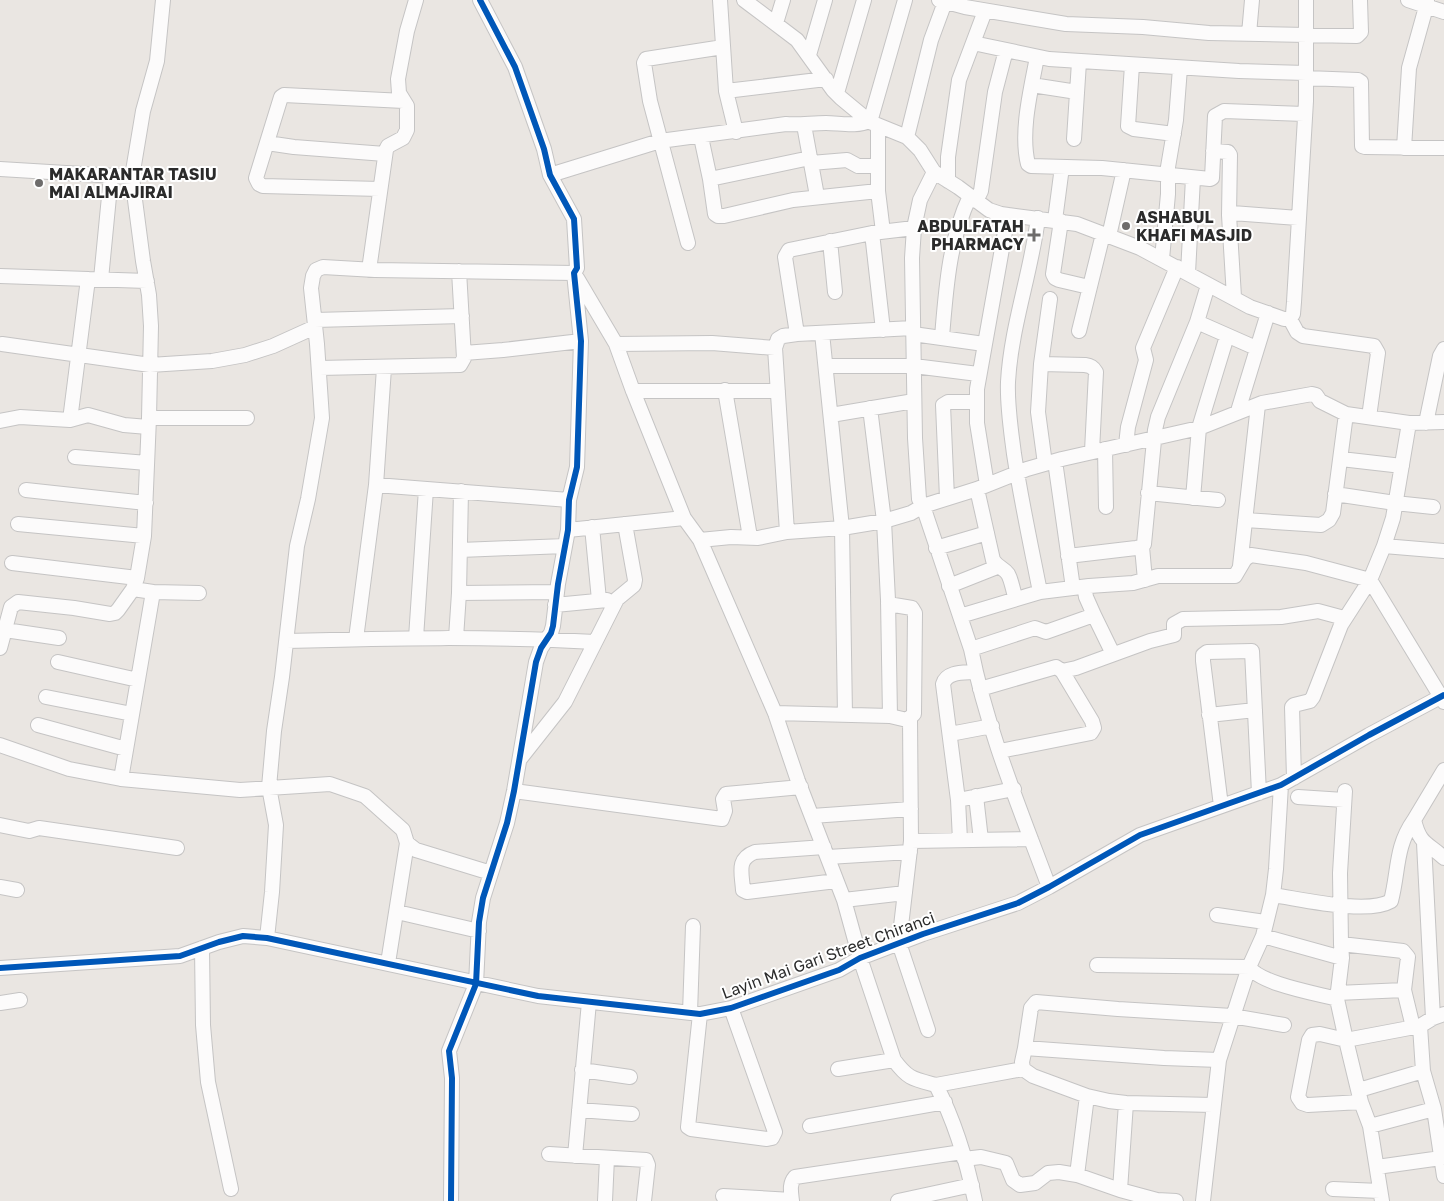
<svg xmlns="http://www.w3.org/2000/svg" width="1444" height="1201" viewBox="0 0 1444 1201" font-family="'Golos Text',sans-serif">
<style>
.lines{fill:none;stroke-linecap:round;stroke-linejoin:round}
.street-casing{stroke:#c5c4c4;stroke-width:16}
.street{stroke:#fcfbfb;stroke-width:14}
.cycleway-casing{stroke:#fff;stroke-width:9}
.cycleway{stroke:#0057b8;stroke-width:6}
.poi-dot{fill:#6e6c6b;stroke:#fff;stroke-width:2}
.labels{text-anchor:middle;stroke-width:4;stroke-linejoin:round;paint-order:stroke}
.poi-label{font-size:16px;font-weight:bold;fill:#2b2b2b;stroke:#fff;text-anchor:start}
.street-label{font-size:16px;fill:#2b2b2b;stroke:#fff}
</style>
<rect width="100%" height="100%" fill="#eae6e2"/>
<g class="lines">
<defs>
<path id="street" d="M 720,0 L 726,91 L 736,132
M 744,0 L 797,40 L 833,90 L 841,98 L 870,122 L 907,137 L 920,150 L 934,172 L 958,187 L 989,210 L 1001,214 L 1077,224 L 1140,248 L 1250,307 L 1284,319 L 1290,319
M 939,0 L 965,7 L 1066,24 L 1143,27 L 1209,33 L 1357,36 L 1361,32 L 1360,0
M 1408,0 L 1444,12
M 776,23 L 783,0
M 1249,34 L 1252,0
M 973,43 L 1049,59 L 1239,71 L 1306,73
M 809,55 L 825,0
M 1037,57 C 1031,89 1020,132 1028,164 L 1031,166 L 1102,168 L 1210,179 L 1212,178 L 1215,116 L 1224,111 L 1304,114
M 1132,65 L 1128,126 L 1134,129 L 1174,134
M 1306,78 L 1358,80 L 1361,82 L 1362,146 L 1365,147 L 1444,148
M 1032,85 L 1077,92
M 726,91 L 826,79
M 837,93 L 864,0
M 870,122 L 905,0
M 804,125 L 817,196
M 878,126 L 878,191 L 883,232
M 701,137 L 710,179 L 715,214 L 718,216 L 724,216 L 793,200 L 878,191
M 907,137 L 931,40 L 945,2
M 1074,139 L 1079,62
M 267,143 L 294,147 L 385,154
M 1404,148 L 1409,68 L 1426,7 L 1427,0
M 1213,151 L 1228,152 L 1230,155 L 1229,215
M 811,163 L 847,160 L 858,166 L 878,166
M 0,169 L 132,177
M 934,172 L 920,200 L 914,228 L 912,258 L 915,438 L 919,499 L 923,506 L 971,649 C 987,730 1020,809 1049,887
M 550,175 L 660,141 L 786,124 C 799,125 812,123 826,123 C 839,123 857,127 869,121
M 710,179 L 810,158
M 948,181 L 948,157 L 959,80 L 985,11
M 380,189 L 263,186 L 259,184 L 256,178 L 281,97 L 284,95 L 404,101
M 976,201 L 981,191 L 995,92 L 1006,50
M 1038,218 C 1031,273 1011,327 1008,382 C 1007,406 1011,430 1014,454 C 1021,500 1031,546 1040,592
M 1055,220 L 1062,167
M 1061,221 L 1053,274 L 1055,278 L 1059,280 L 1089,287
M 872,233 L 883,330
M 1109,236 L 1124,170
M 830,241 L 835,292
M 688,243 L 650,101 L 644,63 L 646,59 L 723,47
M 1162,259 L 1168,194 L 1168,167 L 1176,120 L 1180,68
M 369,270 L 386,150 L 388,146 L 403,138 L 407,130 L 407,106 L 399,93 L 398,79 L 407,31 L 416,0
M 1188,273 L 1193,178
M 0,276 L 147,281
M 577,278 L 616,344 L 633,391 L 684,518 L 700,540 L 775,713 L 798,781 L 844,900 L 860,958 L 894,1060 C 908,1079 913,1079 936,1085 C 954,1120 967,1162 975,1201
M 101,279 L 111,176
M 1234,297 L 1229,215 L 1232,213 L 1298,218
M 1290,319 L 1293,314 L 1294,302 L 1306,101 L 1306,0
M 1290,319 L 1297,332 L 1303,336 L 1374,346 L 1378,353 L 1369,417
M 315,320 L 462,316
M 1197,322 L 1256,348
M 1079,331 L 1103,234
M 822,333 L 842,528 L 845,715
M 797,334 L 785,257 L 789,250 L 872,233 L 914,228
M 913,334 L 984,344
M 942,337 C 946,289 949,240 970,196
M 2,344 L 150,365 L 212,361 L 245,355 L 273,346 L 315,327
M 616,344 L 712,343 L 775,348
M 464,353 L 503,350 L 581,341
M 1041,364 L 1085,365 C 1091,366 1093,367 1096,372 L 1092,451
M 826,366 L 914,366 L 978,374
M 319,368 L 460,365 L 464,358 L 459,271
M 725,390 L 750,537
M 633,391 L 778,391
M 870,408 L 884,521 L 888,600 L 890,716
M 1238,411 L 1268,313
M 831,415 L 914,401
M 149,418 L 247,418
M 70,420 L 88,279
M 0,421 L 20,417 L 70,420 L 88,415 L 124,425 L 148,427
M 1426,423 L 1440,356 L 1444,349
M 1126,445 L 1128,427 L 1146,360 L 1143,348 L 1177,267
M 1105,449 L 1106,507
M 75,457 L 147,463
M 1341,459 L 1402,466
M 1055,461 L 1073,588
M 1045,464 L 1038,412 L 1041,364 L 1050,299
M 376,485 L 569,500
M 987,485 L 977,423 L 977,389 L 1008,215
M 977,489 L 993,560 C 998,568 1004,568 1008,574 C 1012,581 1013,592 1016,599
M 26,490 L 146,503
M 1148,493 L 1218,500
M 1335,494 L 1395,503 L 1433,507
M 947,498 L 943,405 L 948,402 L 977,402
M 1193,498 L 1199,428 L 1227,336
M 1245,520 L 1321,525 L 1329,520 L 1333,513 L 1346,414
M 18,524 L 144,536
M 592,527 L 599,600
M 568,530 L 684,518
M 787,532 L 775,348 L 778,339 L 783,336 L 797,334 L 913,328
M 700,540 L 731,537 L 758,538 L 787,532 L 842,528 L 884,521 L 911,513 L 923,506 L 977,489 L 1027,469 L 1062,459 L 1199,428 L 1262,403 L 1312,394 L 1316,395 L 1320,401 L 1346,414 L 1409,423 L 1444,422
M 1384,546 L 1393,518 L 1409,423
M 1142,547 L 1145,580
M 936,548 L 987,533
M 460,550 L 565,546
M 1068,556 L 1136,548 L 1142,547 L 1144,544 L 1155,430 L 1158,417 L 1197,322 L 1208,285
M 12,563 L 137,578
M 1240,566 L 1258,405
M 949,586 L 997,567
M 133,589 L 153,592 L 121,779 L 240,790 L 330,784 L 365,796 L 403,830 L 407,843 L 388,963
M 153,592 L 199,593
M 459,593 L 557,592
M 555,605 L 607,600
M 1094,615 L 1086,597 L 1085,591 L 1089,586 L 1133,583 L 1158,576 L 1235,576 L 1245,559 L 1251,555 L 1306,563 L 1370,580 L 1444,702
M 960,616 L 1040,592 L 1089,586
M 5,630 L 59,638
M 416,638 L 426,489
M 456,638 L 459,593 L 461,491
M 356,639 L 376,485 L 384,368
M 286,641 C 389,638 492,636 595,642
M 0,648 L 11,607 L 18,602 L 74,608 L 110,614 L 115,613 L 118,610 L 133,589 L 137,578 L 144,536 L 149,418 L 151,326 L 149,295 L 143,261 L 132,177 L 143,111 L 157,61 L 163,0
M 971,649 L 1035,628 L 1046,632 L 1094,615 L 1113,654
M 58,662 L 138,680
M 980,689 L 1056,667 L 1062,671 L 1076,668 L 1150,641 L 1174,635 L 1174,624 L 1183,619 L 1281,617 L 1318,611 L 1344,618
M 46,697 L 132,714
M 775,713 L 890,716 L 907,720 L 914,714 L 915,613 L 912,608 L 888,604
M 1209,715 L 1255,710
M 910,718 L 911,841
M 38,725 L 126,749
M 950,734 L 992,726
M 0,745 L 69,769 L 121,779
M 1000,751 L 1091,733 L 1094,728 L 1092,721 L 1062,671
M 520,759 L 565,702 L 617,599 L 634,585 L 635,580 L 625,524
M 1444,770 L 1414,820 C 1420,845 1427,842 1444,858
M 1294,778 L 1292,707 L 1294,705 L 1310,701 L 1313,697 L 1341,625 L 1370,580 L 1384,546 L 1444,551
M 514,791 L 722,819 L 725,811 L 723,799 L 726,794 L 801,787
M 1345,791 L 1340,873 L 1341,944 L 1342,958 L 1337,999 L 1346,1040 L 1420,1026 L 1433,1018 L 1444,1014
M 976,796 L 981,840
M 1298,797 L 1344,800
M 958,800 L 1014,789
M 1221,806 L 1203,661 L 1203,655 L 1207,652 L 1252,651 L 1259,793
M 812,816 L 911,809
M 0,825 L 29,831 L 39,828 L 177,848
M 960,840 L 958,800 L 943,684 C 947,671 964,673 975,672
M 407,843 L 416,850 L 491,873
M 1424,843 L 1433,1018
M 824,847 L 755,852 C 736,859 742,873 743,890 L 747,892 L 836,881
M 828,857 L 910,852
M 0,887 L 17,890
M 1273,895 C 1301,899 1367,915 1391,901 C 1399,870 1395,847 1414,820
M 844,900 L 905,893
M 397,912 L 479,931
M 1217,915 L 1265,922
M 1263,936 L 1342,958
M 267,938 L 272,892 L 276,825 L 269,787 L 274,731 L 282,677 L 297,546 L 308,499 L 322,418 L 317,344 L 311,288 L 313,276 L 316,270 L 323,267 L 375,270 L 574,273
M 1341,944 L 1403,951 L 1408,957 L 1404,990 L 1413,1027
M 202,948 L 203,1025 L 208,1082 L 231,1189
M 1097,965 L 1249,967 C 1261,984 1315,993 1337,999
M 0,968 L 180,956 L 219,942 L 243,936 L 267,938 L 538,996 L 700,1014 L 731,1008 L 839,970 L 860,958 L 923,934 L 1018,903 L 1049,887 L 1140,835 L 1281,785 L 1369,735 L 1444,695
M 1337,993 L 1404,990
M 0,1003 L 20,1000
M 690,1013 L 693,926
M 700,1014 L 688,1127 L 691,1129 L 767,1139 L 772,1138 L 775,1132 L 731,1008
M 1420,1026 L 1423,1071 L 1434,1109 L 1444,1176
M 928,1030 L 899,943 L 911,841 L 1031,839
M 1025,1048 L 1031,1008 L 1036,1002 L 1118,1009 L 1232,1016 L 1284,1025
M 838,1069 L 894,1060
M 582,1070 L 630,1077
M 936,1085 L 1023,1069
M 1359,1090 L 1423,1071
M 1361,1102 L 1308,1105 L 1302,1103 L 1298,1097 L 1309,1040 L 1312,1035 L 1320,1034 L 1346,1040 L 1361,1102 L 1370,1126 L 1382,1201
M 1213,1105 L 1126,1103 L 1109,1101 L 1087,1096 L 1033,1076 L 1023,1069 L 1022,1062 L 1025,1048 L 1164,1058 L 1219,1060
M 579,1110 L 632,1114
M 810,1126 L 945,1102
M 1370,1126 L 1434,1109
M 549,1154 L 646,1160 L 648,1165 L 644,1201
M 575,1156 L 589,1002
M 964,1159 L 981,1157 L 1006,1163 L 1013,1180 L 1020,1185 L 1035,1183 L 1048,1173 L 1059,1172 L 1077,1175 L 1120,1190 L 1157,1200 L 1176,1201
M 1377,1167 L 1441,1158
M 1077,1175 L 1087,1096
M 1333,1189 L 1380,1191
M 1120,1190 L 1126,1103
M 723,1196 L 792,1200
M 451,1201 L 452,1078 L 449,1051 L 476,984 L 479,922 L 483,898 L 507,823 L 514,791 L 536,662 L 541,648 L 551,633 L 553,626 L 558,584 L 568,530 L 569,500 L 577,467 L 581,341 L 574,273 L 577,268 L 574,219 L 550,175 L 544,149 L 515,67 L 480,0
M 605,1201 L 607,1158
M 792,1201 C 791,1192 789,1184 795,1177 L 962,1152
M 898,1201 L 972,1185
M 1203,1201 L 1219,1060 L 1249,967 L 1263,936 L 1273,895 L 1276,869 L 1281,785"/>
</defs>
<!-- street casing -->
<use href="#street" class="street-casing"/>
<!-- street -->
<use href="#street" class="street"/>
<defs>
<path id="cycleway" d="M 0,968 L 180,956 L 219,942 L 243,936 L 267,938 L 538,996 L 700,1014 L 731,1008 L 839,970 L 860,958 L 923,934 L 1018,903 L 1049,887 L 1140,835 L 1281,785 L 1369,735 L 1444,695
M 451,1201 L 452,1078 L 449,1051 L 476,984 L 479,922 L 483,898 L 507,823 L 514,791 L 536,662 L 541,648 L 551,633 L 553,626 L 558,584 L 568,530 L 569,500 L 577,467 L 581,341 L 574,273 L 577,268 L 574,219 L 550,175 L 544,149 L 515,67 L 480,0"/>
</defs>
<!-- cycleway casing -->
<use href="#cycleway" class="cycleway-casing"/>
<!-- cycleway -->
<use href="#cycleway" class="cycleway"/>
</g>
<!-- markers -->
<g class="poi-dot">
<circle cx="39" cy="183" r="5"/>
<circle cx="1126" cy="226" r="5"/>
<path d="M1031.5 227.5h5v5h5v5h-5v5h-5v-5h-5v-5h5z"/>
</g>
<g class="labels">
<!-- poi labels -->
<g class="poi-label">
<text x="49" y="180">MAKARANTAR TASIU<tspan x="49" dy="18">MAI ALMAJIRAI</tspan></text>
<text x="1136" y="223">ASHABUL<tspan x="1136" dy="18">KHAFI MASJID</tspan></text>
<text x="1024" y="232" text-anchor="end">ABDULFATAH<tspan x="1024" dy="18">PHARMACY</tspan></text>
</g>
<!-- street labels -->
<g class="street-label">
<text transform="translate(828 955) rotate(-20)" y="6">Layin Mai Gari Street Chiranci</text>
</g>
</g>
</svg>
